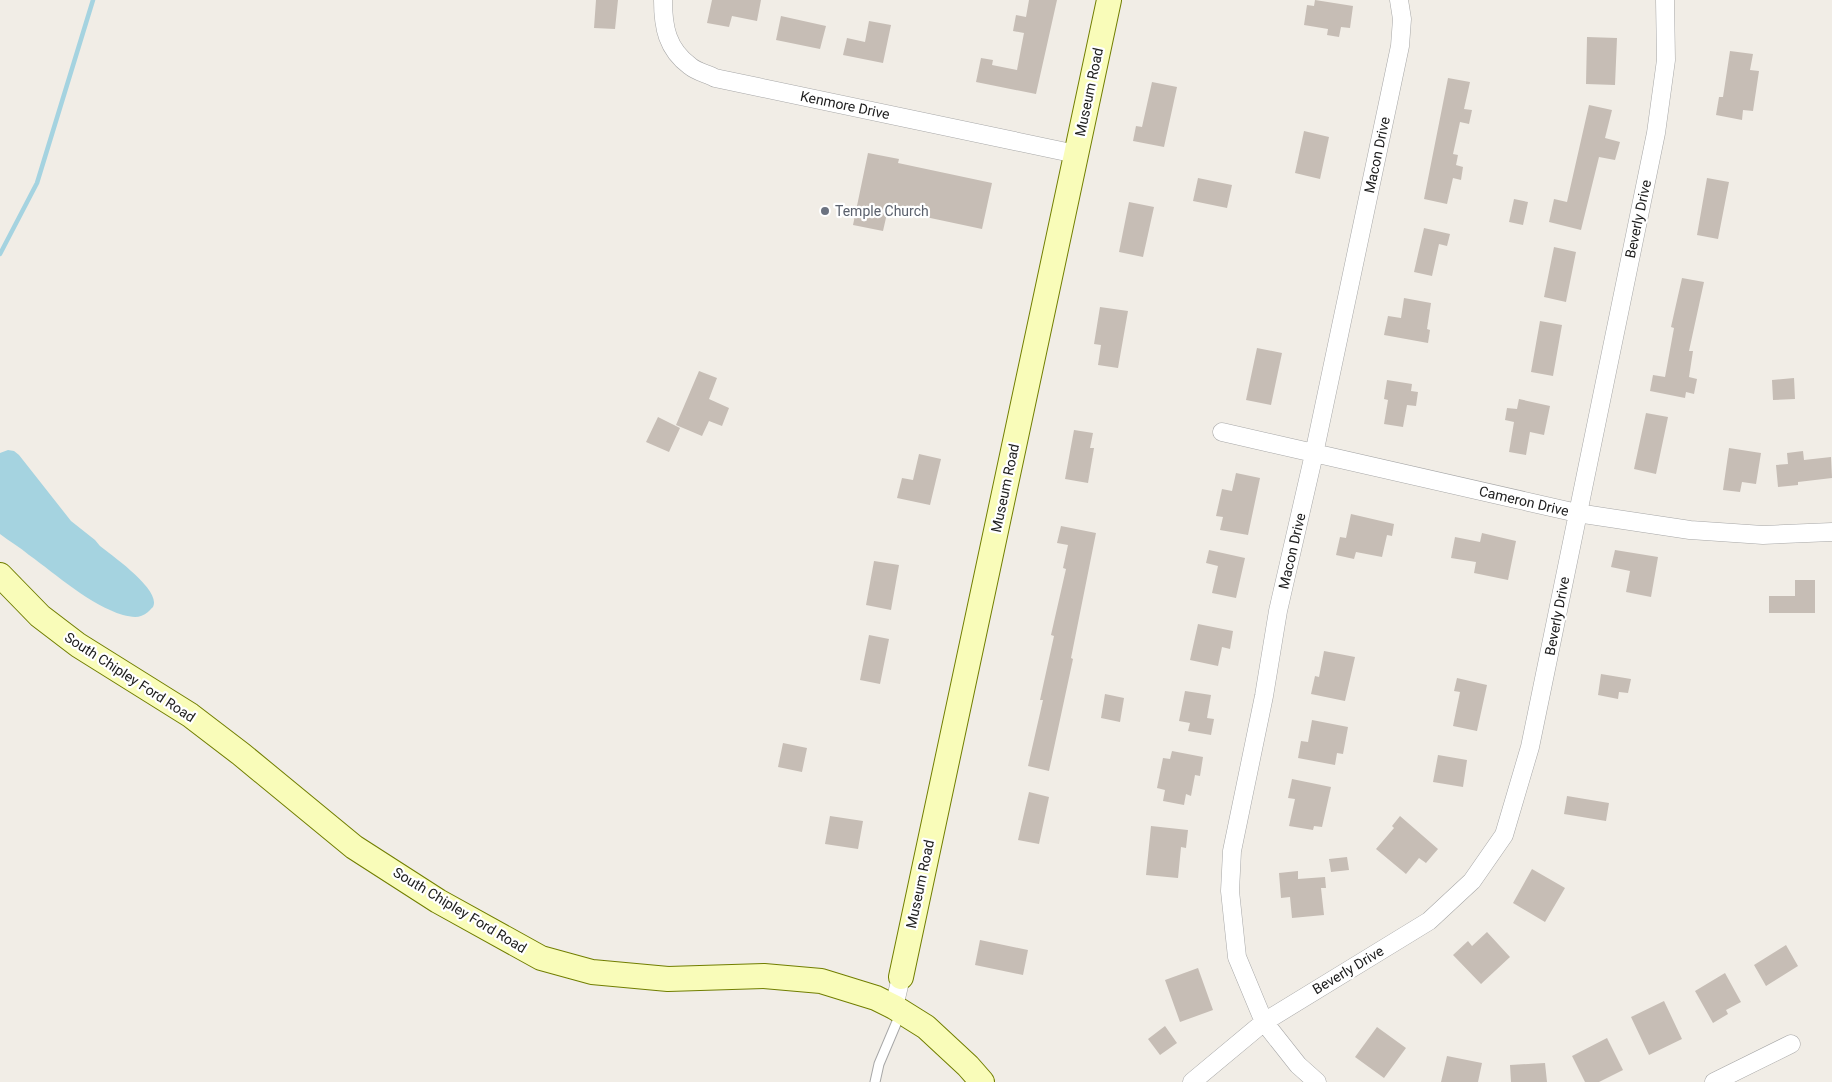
<svg xmlns="http://www.w3.org/2000/svg" width="1832" height="1082" viewBox="0 0 1832 1082" font-family="Roboto,sans-serif">
<style>
.water{fill:#a5d3e0}
.lines{fill:none;stroke-linecap:round;stroke-linejoin:round}
.stream{stroke:#a5d3e0;stroke-width:4.5}
.building{fill:#c6bdb5}
.lane-casing{stroke:#a7a7a7;stroke-width:11}
.street-casing{stroke:#a7a7a7;stroke-width:19}
.secondary-casing{stroke:#717e00;stroke-width:26}
.lane{stroke:#fff;stroke-width:9}
.street{stroke:#fff;stroke-width:18}
.secondary{stroke:#f9fcb9;stroke-width:24}
.worship-dot{fill:#6b7280;stroke:#fff;stroke-width:2}
.labels{text-anchor:middle;stroke-width:4.5;stroke-linejoin:round;paint-order:stroke}
.street-label{font-size:14px;fill:#202020;stroke:#fff}
.worship-label{font-size:14px;fill:#5b616d;stroke:#fff;text-anchor:start}
</style>
<rect width="100%" height="100%" fill="#f1ede6"/>
<!-- water -->
<path class="water" d="M 8,450 L 14,451 L 19,455 L 71,521 L 95,540 L 100,546 C 111,555 162,590 153,607 C 153,607 148,612 148,612 C 140,619 132,617 123,615 C 90,605 57,575 29,555 C 20,547 10,542 0,534 L 0,453 Z"/>
<g class="lines">
<!-- stream -->
<path class="stream" d="M 0,254 L 37,183 L 93,0"/>
</g>
<!-- building -->
<path class="building" d="M 596,0 L 618,0 L 615,29 L 594,28 Z
M 712,0 L 761,0 L 757,21 L 732,16 L 729,27 L 707,23 Z
M 1029,0 L 1057,0 L 1036,94 L 976,82 L 981,58 L 993,60 L 992,65 L 1017,70 L 1024,33 L 1013,31 L 1016,15 L 1026,17 Z
M 1315,0 L 1353,6 L 1350,28 L 1341,27 L 1339,37 L 1327,35 L 1328,29 L 1304,25 L 1307,5 L 1314,6 Z
M 781,16 L 826,26 L 820,49 L 776,40 Z
M 869,21 L 891,25 L 883,63 L 843,55 L 847,38 L 865,42 Z
M 1587,37 L 1617,38 L 1615,85 L 1586,84 Z
M 1730,51 L 1753,54 L 1750,70 L 1759,71 L 1753,111 L 1743,110 L 1742,120 L 1716,115 L 1719,97 L 1723,97 Z
M 1448,78 L 1470,82 L 1464,109 L 1472,110 L 1469,124 L 1460,122 L 1453,154 L 1458,155 L 1456,165 L 1463,167 L 1461,180 L 1453,178 L 1447,204 L 1424,199 Z
M 1152,82 L 1177,87 L 1164,147 L 1133,141 L 1136,126 L 1142,127 Z
M 1589,105 L 1612,110 L 1605,138 L 1620,142 L 1615,160 L 1599,157 L 1581,230 L 1549,222 L 1554,199 L 1567,202 Z
M 1304,131 L 1329,137 L 1320,179 L 1295,173 Z
M 868,153 L 899,159 L 898,163 L 992,183 L 982,229 L 888,209 L 883,231 L 853,225 Z
M 1198,178 L 1232,185 L 1227,208 L 1193,201 Z
M 1707,178 L 1729,182 L 1718,239 L 1697,235 Z
M 1514,199 L 1528,202 L 1523,225 L 1509,222 Z
M 1129,202 L 1154,207 L 1143,257 L 1119,252 Z
M 1424,228 L 1450,234 L 1447,246 L 1439,244 L 1432,276 L 1414,272 Z
M 1554,247 L 1576,252 L 1566,302 L 1544,297 Z
M 1682,278 L 1704,282 L 1689,351 L 1693,351 L 1689,377 L 1697,379 L 1694,394 L 1686,392 L 1685,398 L 1650,391 L 1653,375 L 1665,377 L 1674,328 L 1671,327 Z
M 1404,298 L 1431,303 L 1427,329 L 1430,330 L 1428,343 L 1384,335 L 1388,316 L 1401,318 Z
M 1100,307 L 1128,311 L 1118,368 L 1098,365 L 1101,345 L 1094,344 Z
M 1540,321 L 1562,325 L 1553,376 L 1531,372 Z
M 1257,348 L 1282,353 L 1271,405 L 1246,400 Z
M 699,371 L 717,378 L 709,399 L 729,408 L 722,426 L 709,421 L 702,436 L 676,425 Z
M 1794,378 L 1795,399 L 1773,400 L 1772,380 Z
M 1387,380 L 1412,384 L 1411,391 L 1418,392 L 1416,406 L 1407,405 L 1403,427 L 1384,424 L 1388,400 L 1384,399 Z
M 1519,399 L 1550,406 L 1544,435 L 1530,432 L 1526,455 L 1509,452 L 1514,422 L 1505,420 L 1507,408 L 1517,409 Z
M 1646,413 L 1668,417 L 1656,474 L 1634,469 Z
M 658,417 L 680,428 L 669,452 L 646,442 Z
M 1074,430 L 1093,433 L 1090,448 L 1094,448 L 1088,483 L 1065,479 Z
M 1729,448 L 1761,453 L 1756,484 L 1742,482 L 1740,492 L 1723,490 Z
M 1803,451 L 1804,460 L 1831,457 L 1832,478 L 1798,482 L 1798,485 L 1778,487 L 1776,465 L 1788,464 L 1787,453 Z
M 919,454 L 941,459 L 930,505 L 897,498 L 902,478 L 913,480 Z
M 1236,473 L 1260,478 L 1248,535 L 1220,530 L 1223,517 L 1216,516 L 1222,489 L 1232,491 Z
M 1351,514 L 1394,524 L 1392,536 L 1387,535 L 1382,557 L 1356,552 L 1354,559 L 1336,555 L 1340,537 L 1346,538 Z
M 1061,526 L 1096,533 L 1071,658 L 1073,659 L 1049,771 L 1028,766 L 1043,700 L 1040,700 L 1054,636 L 1051,635 L 1066,569 L 1063,568 L 1068,545 L 1057,543 Z
M 1482,533 L 1516,541 L 1508,580 L 1474,573 L 1476,562 L 1451,558 L 1455,537 L 1480,542 Z
M 1209,550 L 1245,558 L 1236,598 L 1212,593 L 1218,566 L 1206,563 Z
M 1615,550 L 1658,557 L 1651,597 L 1626,592 L 1630,571 L 1611,567 Z
M 874,561 L 899,565 L 891,610 L 866,605 Z
M 1795,580 L 1815,580 L 1815,613 L 1769,613 L 1769,596 L 1795,596 Z
M 1198,624 L 1233,631 L 1230,649 L 1222,647 L 1218,666 L 1190,660 Z
M 869,635 L 889,639 L 880,684 L 860,680 Z
M 1324,651 L 1355,657 L 1345,701 L 1311,694 L 1315,676 L 1319,677 Z
M 1601,674 L 1631,679 L 1628,693 L 1619,692 L 1618,699 L 1598,695 Z
M 1457,678 L 1487,685 L 1477,731 L 1453,726 L 1460,692 L 1454,691 Z
M 1185,691 L 1211,695 L 1207,718 L 1214,719 L 1211,735 L 1188,731 L 1190,723 L 1179,721 Z
M 1105,694 L 1124,698 L 1120,722 L 1101,718 Z
M 1312,720 L 1348,727 L 1343,754 L 1337,753 L 1335,765 L 1298,758 L 1301,741 L 1308,742 Z
M 783,743 L 807,748 L 802,772 L 778,767 Z
M 1172,751 L 1203,757 L 1200,776 L 1195,775 L 1191,796 L 1186,794 L 1184,805 L 1163,801 L 1165,790 L 1157,788 L 1163,758 L 1170,759 Z
M 1438,755 L 1467,760 L 1463,787 L 1433,782 Z
M 1292,779 L 1331,787 L 1322,827 L 1314,826 L 1313,830 L 1289,826 L 1295,799 L 1288,798 Z
M 1029,792 L 1049,797 L 1039,844 L 1018,840 Z
M 1567,796 L 1609,803 L 1606,821 L 1564,814 Z
M 830,816 L 863,821 L 858,849 L 825,844 Z
M 1400,816 L 1438,849 L 1426,863 L 1419,858 L 1406,874 L 1376,849 L 1394,828 L 1392,826 Z
M 1151,826 L 1188,830 L 1186,848 L 1181,847 L 1178,878 L 1146,875 Z
M 1347,857 L 1349,870 L 1331,872 L 1329,859 Z
M 1532,869 L 1565,888 L 1545,922 L 1513,903 Z
M 1298,871 L 1298,879 L 1325,877 L 1326,888 L 1321,888 L 1324,915 L 1292,918 L 1290,897 L 1281,898 L 1279,873 Z
M 1487,932 L 1510,957 L 1481,984 L 1453,955 L 1468,941 L 1472,946 Z
M 980,940 L 1028,950 L 1023,975 L 975,965 Z
M 1786,945 L 1798,966 L 1766,986 L 1754,965 Z
M 1198,968 L 1213,1010 L 1180,1022 L 1165,980 Z
M 1725,973 L 1741,1002 L 1726,1010 L 1728,1014 L 1713,1023 L 1695,991 Z
M 1664,1001 L 1682,1039 L 1649,1055 L 1631,1017 Z
M 1165,1026 L 1177,1043 L 1160,1055 L 1148,1039 Z
M 1377,1027 L 1406,1048 L 1384,1078 L 1355,1057 Z
M 1607,1038 L 1623,1070 L 1599,1082 L 1585,1082 L 1572,1056 Z
M 1447,1056 L 1482,1063 L 1478,1082 L 1441,1082 Z
M 1545,1063 L 1547,1082 L 1511,1082 L 1510,1065 Z"/>
<g class="lines">
<defs>
<path id="lane" d="M 875,1082 L 879,1064 L 901,1012"/>
<path id="street" d="M 663,0 C 663,27 667,49 690,66 C 697,72 708,74 715,78 L 1076,154
M 1222,432 L 1577,513 L 1690,530 L 1763,535 L 1832,532
M 894,1007 L 901,977
M 1192,1082 L 1264,1022 L 1429,921 L 1472,881 L 1504,835 L 1530,747 L 1656,133 L 1666,60 L 1665,0
M 1317,1082 L 1298,1065 L 1264,1022 L 1237,957 L 1230,891 L 1232,851 L 1264,696 L 1278,611 L 1314,454 L 1400,46 L 1402,19 L 1399,0
M 1714,1082 L 1791,1044"/>
<path id="secondary" d="M 0,575 L 40,616 L 78,645 L 190,715 L 241,754 L 354,847 L 438,901 L 541,958 L 592,972 L 668,979 L 764,976 L 821,981 L 876,998 L 894,1007 L 926,1027 L 968,1066 L 982,1082
M 901,977 L 1109,0"/>
</defs>
<!-- lane casing -->
<use href="#lane" class="lane-casing"/>
<!-- street casing -->
<use href="#street" class="street-casing"/>
<!-- secondary casing -->
<use href="#secondary" class="secondary-casing"/>
<!-- lane -->
<use href="#lane" class="lane"/>
<!-- street -->
<use href="#street" class="street"/>
<!-- secondary -->
<use href="#secondary" class="secondary"/>
</g>
<!-- markers -->
<circle class="worship-dot" cx="825" cy="211" r="5"/>
<g class="labels">
<!-- street labels -->
<g class="street-label">
<text transform="translate(1089 92) rotate(-78)" y="5">Museum Road</text>
<text transform="translate(845 105) rotate(12)" y="5">Kenmore Drive</text>
<text transform="translate(1377 155) rotate(-78)" y="5">Macon Drive</text>
<text transform="translate(1638 219) rotate(-78)" y="5">Beverly Drive</text>
<text transform="translate(1005 488) rotate(-78)" y="5">Museum Road</text>
<text transform="translate(1524 501) rotate(13)" y="5">Cameron Drive</text>
<text transform="translate(1292 551) rotate(-77)" y="5">Macon Drive</text>
<text transform="translate(1557 616) rotate(-79)" y="5">Beverly Drive</text>
<text transform="translate(130 677) rotate(33)" y="5">South Chipley Ford Road</text>
<text transform="translate(920 884) rotate(-78)" y="5">Museum Road</text>
<text transform="translate(460 910) rotate(31)" y="5">South Chipley Ford Road</text>
<text transform="translate(1348 970) rotate(-31)" y="5">Beverly Drive</text>
</g>
<!-- worship labels -->
<g class="worship-label">
<text x="835" y="216">Temple Church</text>
</g>
</g>
</svg>
